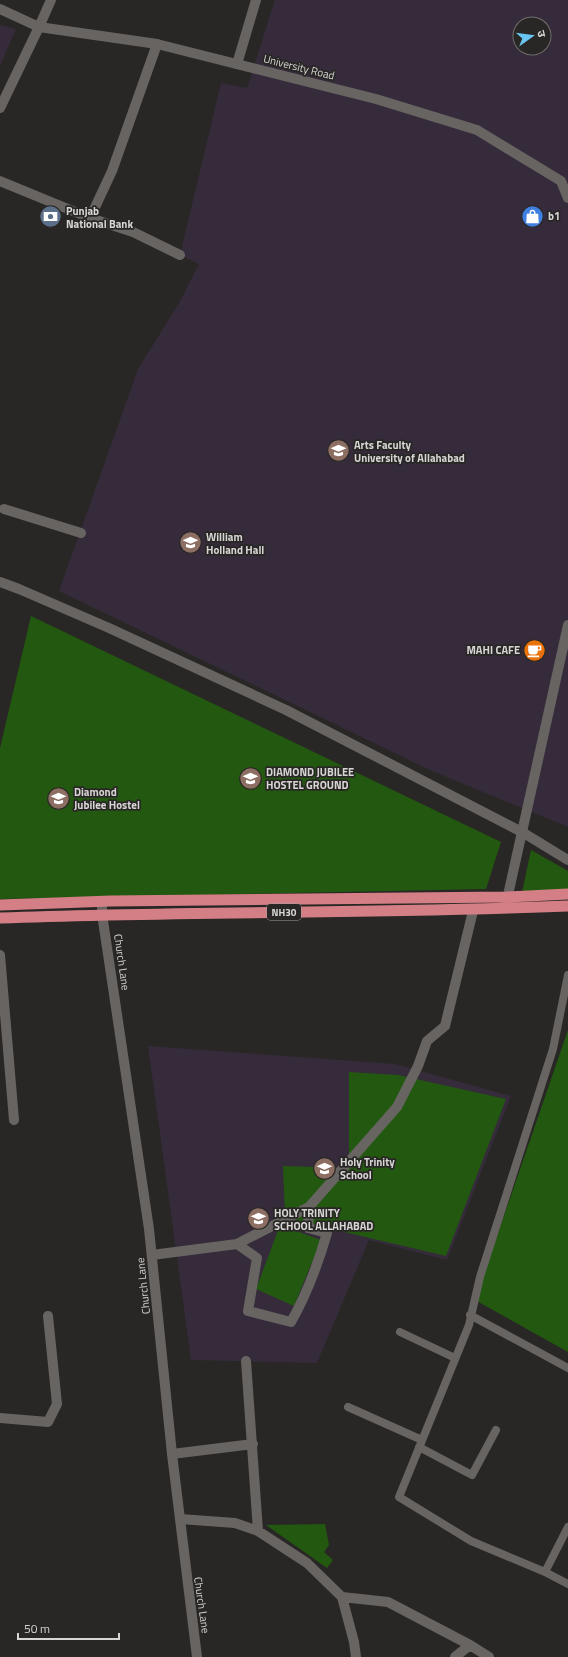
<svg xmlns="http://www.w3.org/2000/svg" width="568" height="1657" viewBox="0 0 568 1657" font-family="'Titillium Web','Noto Sans Devanagari',sans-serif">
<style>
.education{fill:#352b3a;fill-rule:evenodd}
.green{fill:#235810}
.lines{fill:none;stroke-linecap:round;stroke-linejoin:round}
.service{stroke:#676462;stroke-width:8}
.minor{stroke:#676462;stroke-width:10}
.tertiary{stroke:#676462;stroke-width:10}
.secondary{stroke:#676462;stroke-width:10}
.trunk{stroke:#d47f85;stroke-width:11}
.labels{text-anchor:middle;stroke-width:3.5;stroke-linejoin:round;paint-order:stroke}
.shield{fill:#292725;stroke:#a4a2a0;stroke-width:1}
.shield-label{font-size:10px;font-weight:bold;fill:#d8d6d5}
.street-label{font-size:11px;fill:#d8d6d5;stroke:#292725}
.poi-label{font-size:11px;font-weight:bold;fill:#d8d6d5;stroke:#292725;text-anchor:start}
</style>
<rect width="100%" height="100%" fill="#292725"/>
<!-- education -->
<path class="education" d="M 275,0 L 568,0 L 568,827 L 432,771 L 59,591 L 138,369 L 179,303 L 199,264 L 180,255 L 221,83 L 247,88 ZM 520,24 L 544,24 L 544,48 L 520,48 Z
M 0,25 L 16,29 L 0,66 Z
M 148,1046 L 395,1064 L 511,1096 L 447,1260 L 369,1240 L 317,1363 L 191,1360 Z"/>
<!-- green -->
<path class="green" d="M 31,616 L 501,842 L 486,889 L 0,899 L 0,748 Z
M 531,850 L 568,871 L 568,894 L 521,897 Z
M 568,1030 L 568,1352 L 475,1300 Z
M 349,1072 L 398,1075 L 506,1099 L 446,1256 L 285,1218 L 283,1166 L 349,1168 Z
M 280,1225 L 321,1240 L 294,1306 L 256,1289 Z
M 325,1524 L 329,1545 L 324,1552 L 333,1560 L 327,1568 L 266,1525 Z"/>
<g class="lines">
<!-- service -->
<path class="service" d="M 568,975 L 553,1049 L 480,1277 L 469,1325 L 399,1497 L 471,1541 L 545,1572 L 568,1584
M 470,1315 L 568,1368
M 400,1332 L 455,1358
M 348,1407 L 422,1440
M 419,1447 L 472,1475 L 496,1430
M 545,1572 L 568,1527"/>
<!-- minor -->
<path class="minor" d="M 237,64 L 256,0
M 0,181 L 90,218 L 133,232 L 180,255
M 90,218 L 112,171 L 157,44
M 4,509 L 81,533
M 0,955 L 14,1120
M 237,1244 L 257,1258 L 248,1311 L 291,1322 C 307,1294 318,1264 327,1233 L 308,1228 L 309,1207
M 152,1255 L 237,1244 L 309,1207 L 397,1107 L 418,1066 L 427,1041 L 445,1026 L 473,911
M 246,1361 L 258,1531
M 0,1418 L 48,1422 L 57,1404 L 48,1316
M 172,1454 L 253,1444
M 180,1519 L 235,1523 L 258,1531 L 307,1563 L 342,1597 L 354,1642 L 356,1657
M 342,1597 L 388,1602 L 470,1645 L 489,1657
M 455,1657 L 470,1645"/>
<!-- tertiary -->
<path class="tertiary" d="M 0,9 L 39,27 L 157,44 L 376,99 L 477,130 L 561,181 L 568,198
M 0,108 L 39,27 L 51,0
M 0,582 L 19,589 L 109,628 L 286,710 L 522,832 L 568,860
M 102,901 L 102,914 L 149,1229 L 172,1454 L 197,1657"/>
<!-- secondary -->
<path class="secondary" d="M 506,904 L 568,625"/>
<!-- trunk -->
<path class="trunk" d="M 0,905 L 111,901 L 507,897 L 568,894
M 0,918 C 189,911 379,914 568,906"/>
</g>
<!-- icons -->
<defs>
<symbol id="shop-disc" viewBox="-11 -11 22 22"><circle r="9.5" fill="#3f7fe0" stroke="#292725"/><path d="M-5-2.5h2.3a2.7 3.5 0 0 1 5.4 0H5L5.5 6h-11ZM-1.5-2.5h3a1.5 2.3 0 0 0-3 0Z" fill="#fff"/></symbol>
<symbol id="bank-disc" viewBox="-11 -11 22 22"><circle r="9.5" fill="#5c6f8a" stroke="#292725"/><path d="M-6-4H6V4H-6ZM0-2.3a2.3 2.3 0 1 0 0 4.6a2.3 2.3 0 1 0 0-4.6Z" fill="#fff"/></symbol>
<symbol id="university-disc" viewBox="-11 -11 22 22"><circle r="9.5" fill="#8d6e63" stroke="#292725"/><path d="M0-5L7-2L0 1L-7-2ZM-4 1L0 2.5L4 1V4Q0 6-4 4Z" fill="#fff"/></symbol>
<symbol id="cafe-disc" viewBox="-11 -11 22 22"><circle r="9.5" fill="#e8710a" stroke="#292725"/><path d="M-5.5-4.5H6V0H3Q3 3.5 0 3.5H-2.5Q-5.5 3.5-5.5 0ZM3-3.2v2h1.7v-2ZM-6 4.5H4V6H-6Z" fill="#fff"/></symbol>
<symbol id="school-disc" viewBox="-11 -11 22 22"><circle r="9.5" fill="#8d6e63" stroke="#292725"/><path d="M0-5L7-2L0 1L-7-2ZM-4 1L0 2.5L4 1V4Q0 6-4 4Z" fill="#fff"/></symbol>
</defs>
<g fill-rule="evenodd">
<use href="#shop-disc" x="520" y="204" width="25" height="25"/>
<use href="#bank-disc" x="38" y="204" width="25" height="25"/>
<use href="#university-disc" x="326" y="438" width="25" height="25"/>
<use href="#university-disc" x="178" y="530" width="25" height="25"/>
<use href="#cafe-disc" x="522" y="638" width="25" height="25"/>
<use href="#university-disc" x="238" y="766" width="25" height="25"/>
<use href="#university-disc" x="46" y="786" width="25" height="25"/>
<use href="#school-disc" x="312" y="1156" width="25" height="25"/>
<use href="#school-disc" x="246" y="1206" width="25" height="25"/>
</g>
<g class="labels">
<!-- shield labels -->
<rect class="shield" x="267" y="904" width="34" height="16" rx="3"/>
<g class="shield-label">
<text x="284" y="916">NH30</text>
</g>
<!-- street labels -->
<g class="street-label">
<text transform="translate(299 67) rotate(14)" y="4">University Road</text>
<text transform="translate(122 962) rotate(82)" y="4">Church Lane</text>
<text transform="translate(143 1286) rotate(-96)" y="4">Church Lane</text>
<text transform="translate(202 1605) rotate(82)" y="4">Church Lane</text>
</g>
<!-- poi labels -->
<g class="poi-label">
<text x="66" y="215">Punjab<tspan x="66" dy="13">National Bank</tspan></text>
<text x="548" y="220">b1</text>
<text x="354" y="449">Arts Faculty<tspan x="354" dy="13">University of Allahabad</tspan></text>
<text x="206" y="541">William<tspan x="206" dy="13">Holland Hall</tspan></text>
<text x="520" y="654" text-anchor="end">MAHI CAFE</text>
<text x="266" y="776">DIAMOND JUBILEE<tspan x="266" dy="13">HOSTEL GROUND</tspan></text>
<text x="74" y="796">Diamond<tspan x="74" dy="13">Jubilee Hostel</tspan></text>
<text x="340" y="1166">Holy Trinity<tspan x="340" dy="13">School</tspan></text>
<text x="274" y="1217">HOLY TRINITY<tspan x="274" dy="13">SCHOOL ALLAHABAD</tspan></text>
</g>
</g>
<!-- north arrow -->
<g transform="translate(532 36) rotate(76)"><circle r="19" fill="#292725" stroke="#6f6d6b"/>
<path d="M0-3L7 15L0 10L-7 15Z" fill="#69c4f1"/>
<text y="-6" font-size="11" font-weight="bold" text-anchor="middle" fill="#d8d6d5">उ</text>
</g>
<!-- scale -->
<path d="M18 1633v6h101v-6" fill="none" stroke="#d8d6d5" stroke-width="2"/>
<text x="24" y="1633" font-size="12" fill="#d8d6d5" stroke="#292725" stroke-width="3" paint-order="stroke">50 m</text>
</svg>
